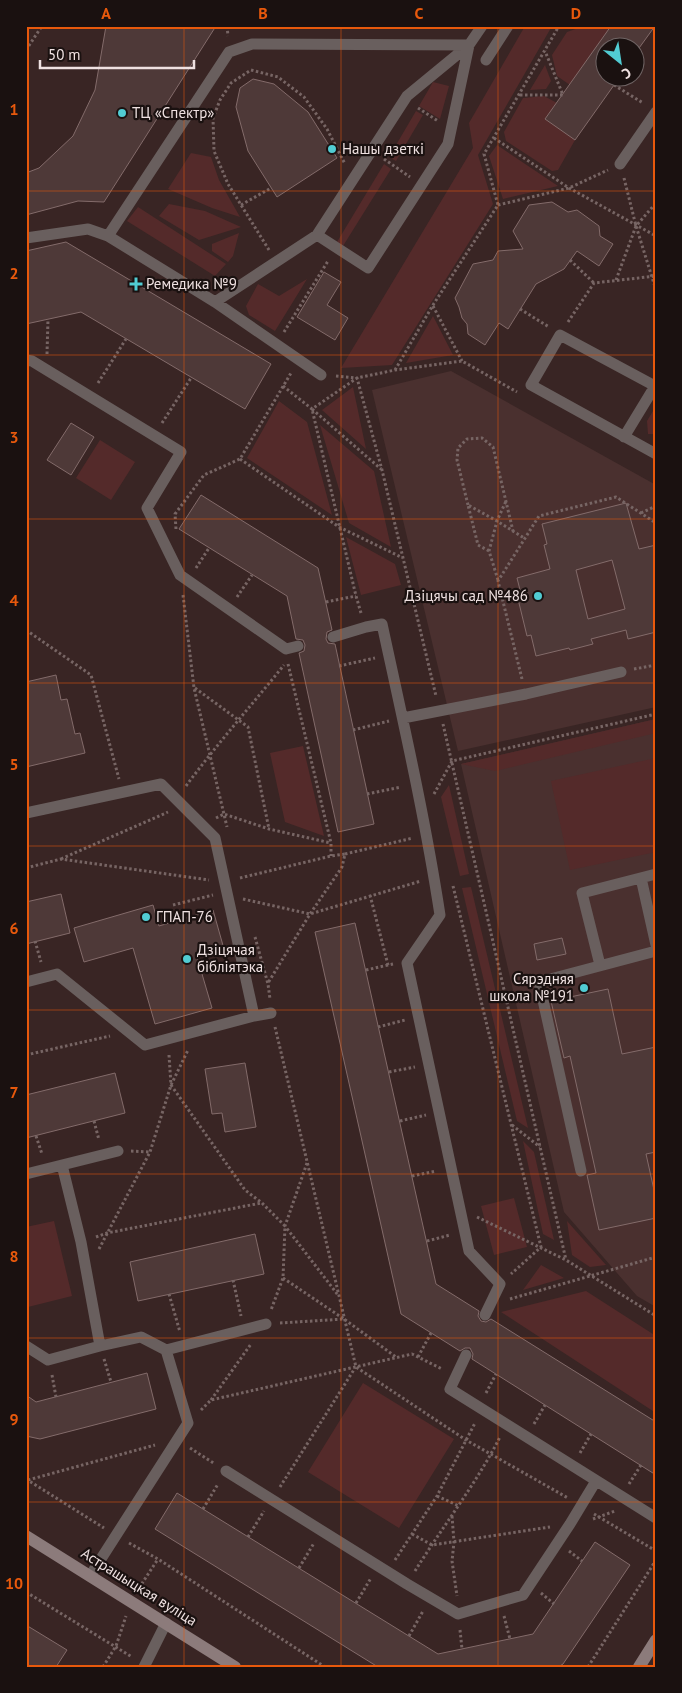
<svg xmlns="http://www.w3.org/2000/svg" width="682" height="1693" viewBox="0 0 682 1693" font-family="'PT Sans',sans-serif">
<style>
.built{fill:#4a302f}
.green{fill:#542a2a}
.building{fill:#4e3938;stroke:#836b6a;fill-rule:evenodd}
.lines{fill:none;stroke-linecap:round;stroke-linejoin:round}
.path{stroke:#776564;stroke-width:3;stroke-dasharray:2.5 2.5;stroke-linecap:butt}
.lane{stroke:#695f5e;stroke-width:11}
.secondary{stroke:#8c7b7b;stroke-width:12}
.grid{fill:none;stroke:#e8590c;stroke-width:1;stroke-opacity:0.55}
.poi-dot{fill:#51ccd3;stroke:#1a1110;stroke-width:2}
.labels{text-anchor:middle;stroke-width:4.5;stroke-linejoin:round;paint-order:stroke}
.poi-label{font-size:15px;fill:#efe1e1;stroke:#1a1110;text-anchor:start}
.street-label{font-size:15px;fill:#efe1e1;stroke:#1a1110}
.neatline{fill:none;stroke:#e8590c;stroke-width:2}
.grid-label{font-size:16px;text-anchor:middle;font-weight:bold;fill:#e8590c}
</style>
<rect width="100%" height="100%" fill="#392524"/>
<!-- built -->
<path class="built" d="M 451,371 L 656,485 L 656,707 L 458,751 L 372,390 Z
M 656,719 L 656,1307 L 637,1296 L 564,1212 L 461,764 Z"/>
<!-- green -->
<path class="green" d="M 525,26 L 552,26 L 478,155 L 493,204 L 392,365 L 341,368 L 473,148 L 469,123 Z
M 584,26 L 605,26 L 610,28 L 570,85 L 557,76 L 552,55 L 567,32 Z
M 545,65 L 551,81 L 546,89 L 530,90 Z
M 433,82 L 449,86 L 440,119 L 419,106 Z
M 544,96 L 557,103 L 546,119 L 575,140 L 558,170 L 552,171 L 506,141 L 504,132 L 523,98 Z
M 416,111 L 423,115 L 396,161 L 389,157 Z
M 497,145 L 558,186 L 503,199 L 489,156 Z
M 191,153 L 211,157 L 219,180 L 240,217 L 212,208 L 168,189 Z
M 384,164 L 391,169 L 343,246 L 337,242 Z
M 169,204 L 205,211 L 241,227 L 199,240 L 159,216 Z
M 138,207 L 226,264 L 215,276 L 127,221 Z
M 239,233 L 233,256 L 228,262 L 212,251 L 212,244 Z
M 307,279 L 275,331 L 249,315 L 246,306 L 258,284 L 279,296 Z
M 433,316 L 453,355 L 406,363 Z
M 353,387 L 366,449 L 322,410 Z
M 279,401 L 307,422 L 332,515 L 247,458 Z
M 656,406 L 656,434 L 648,434 L 647,421 Z
M 320,425 L 374,471 L 391,547 L 349,523 Z
M 100,440 L 135,462 L 111,500 L 76,478 Z
M 346,537 L 395,564 L 401,585 L 361,595 Z
M 656,719 L 656,733 L 495,771 L 461,764 Z
M 303,746 L 324,836 L 285,822 L 270,753 Z
M 656,758 L 656,852 L 570,870 L 551,781 Z
M 449,785 L 469,874 L 460,876 L 441,797 Z
M 471,887 L 528,1128 L 517,1121 L 462,888 Z
M 523,1141 L 534,1152 L 554,1240 L 543,1234 Z
M 514,1198 L 527,1247 L 494,1255 L 481,1206 Z
M 54,1221 L 72,1296 L 28,1307 L 26,1300 L 26,1227 Z
M 567,1221 L 606,1265 L 590,1267 L 572,1255 Z
M 541,1265 L 564,1278 L 523,1290 Z
M 586,1291 L 656,1336 L 656,1413 L 501,1312 Z
M 363,1383 L 454,1439 L 399,1528 L 308,1472 Z"/>
<!-- building -->
<path class="building" d="M 106,26 L 216,26 L 104,202 L 78,201 L 26,215 L 26,173 L 39,168 L 73,136 L 95,90 Z
M 611,26 L 655,26 L 634,55 L 634,48 L 604,48 L 604,78 L 619,78 L 575,140 L 545,119 Z
M 253,79 L 274,84 L 308,112 L 337,158 L 277,197 L 248,151 L 236,107 L 240,88 Z
M 552,202 L 568,212 L 577,210 L 599,226 L 600,236 L 613,244 L 599,266 L 577,251 L 564,269 L 536,284 L 508,329 L 499,323 L 485,345 L 468,334 L 467,324 L 462,318 L 459,307 L 455,298 L 473,264 L 493,260 L 498,251 L 523,249 L 513,231 L 529,205 Z
M 66,242 L 271,364 L 245,409 L 81,312 L 26,324 L 26,251 Z
M 324,272 L 341,282 L 327,305 L 348,318 L 335,340 L 297,317 Z
M 71,423 L 94,437 L 71,475 L 47,460 Z
M 201,495 L 318,568 L 332,630 L 327,632 L 326,639 L 328,643 L 335,644 L 374,824 L 338,832 L 299,653 L 304,651 L 305,645 L 303,640 L 296,639 L 287,596 L 179,529 Z
M 626,503 L 639,549 L 656,545 L 656,632 L 628,639 L 626,630 L 591,639 L 593,644 L 570,650 L 569,648 L 536,656 L 531,635 L 527,636 L 518,599 L 522,598 L 517,578 L 550,569 L 544,545 L 547,544 L 542,524 ZM 612,560 L 625,609 L 588,619 L 576,570 Z
M 56,675 L 61,700 L 67,699 L 75,734 L 80,733 L 85,753 L 26,767 L 26,682 Z
M 61,894 L 70,933 L 26,944 L 26,902 Z
M 153,905 L 159,926 L 213,910 L 224,949 L 197,957 L 212,1008 L 155,1024 L 133,948 L 84,962 L 74,928 Z
M 355,923 L 436,1284 L 479,1311 L 478,1316 L 481,1321 L 486,1322 L 491,1319 L 656,1422 L 656,1475 L 472,1359 L 473,1354 L 470,1348 L 465,1348 L 460,1351 L 401,1314 L 315,932 Z
M 562,938 L 566,954 L 537,960 L 534,944 Z
M 608,989 L 622,1054 L 656,1047 L 656,1152 L 646,1154 L 656,1199 L 656,1218 L 599,1230 L 587,1175 L 596,1173 L 570,1056 L 564,1058 L 551,1001 Z
M 245,1063 L 256,1127 L 225,1132 L 222,1113 L 212,1114 L 205,1069 Z
M 115,1073 L 125,1113 L 26,1138 L 26,1095 Z
M 255,1234 L 264,1274 L 138,1301 L 130,1262 Z
M 147,1373 L 156,1409 L 40,1439 L 26,1436 L 26,1395 L 36,1402 Z
M 177,1493 L 438,1654 L 533,1634 L 595,1542 L 630,1565 L 563,1664 L 558,1667 L 378,1667 L 155,1529 Z
M 26,1625 L 67,1650 L 56,1667 L 26,1667 Z"/>
<g class="lines">
<!-- path -->
<path class="path" d="M 227,26 L 228,36
M 26,50 L 42,26
M 26,73 L 28,70
M 614,85 L 643,103
M 520,95 L 563,95 L 545,51
M 418,108 L 438,121
M 494,138 L 569,188 L 656,236
M 384,159 L 410,177
M 624,178 L 636,226 L 656,290
M 241,205 L 271,188
M 498,205 L 569,188 L 608,170
M 269,250 L 228,184 L 214,151 L 213,118 L 220,100 L 231,83 L 251,70 L 278,77 L 304,97 L 327,129 L 345,164
M 570,260 L 594,283
M 616,280 L 636,226 L 656,203
M 433,306 L 462,361
M 520,309 L 549,327
M 568,322 L 594,283 L 656,276
M 284,332 L 328,261
M 47,354 L 48,319
M 395,370 L 433,305 L 498,205 L 484,154 L 559,26
M 336,376 L 357,378 L 382,470 L 436,696
M 98,383 L 126,339
M 283,386 L 312,409 L 357,378 L 395,370 L 462,361 L 517,392
M 162,423 L 191,378
M 240,459 L 339,527 L 403,558
M 468,505 L 457,460 L 458,448 L 467,439 L 482,438 L 493,447 L 513,531
M 641,513 L 656,506
M 176,529 L 175,514 L 204,475 L 240,459 L 291,373
M 489,551 L 478,545 L 468,505 L 497,521 L 524,538
M 196,568 L 209,548
M 498,580 L 489,551 L 497,521 L 506,501
M 183,595 L 194,688 L 227,827
M 237,597 L 252,575
M 326,602 L 356,596
M 361,613 L 356,596 L 312,409 L 381,469
M 26,630 L 91,675 L 119,779
M 288,664 L 331,843 L 331,856
M 339,666 L 375,658
M 634,669 L 656,665
M 522,679 L 498,581 L 539,516 L 616,497 L 656,523
M 195,688 L 248,727 L 269,829
M 443,724 L 566,1260
M 353,730 L 389,721
M 186,786 C 217,744 251,706 284,665
M 367,794 L 401,787
M 434,794 L 452,761 L 656,714
M 216,818 L 224,814 L 269,829 L 331,843
M 345,854 L 413,838
M 61,859 L 168,812
M 26,868 L 61,859 L 209,880
M 240,878 L 331,856 L 345,854 L 342,867 L 310,914 L 268,983
M 453,886 L 541,1247 L 511,1274
M 370,895 L 388,965 L 393,964
M 243,899 L 310,914 L 421,881
M 173,905 L 213,895
M 255,937 L 268,984 L 270,999
M 35,941 L 41,962
M 366,970 L 388,965
M 275,1027 L 356,1367 L 466,1440 L 568,1498
M 378,1027 L 405,1020
M 26,1055 L 110,1036
M 169,1055 L 171,1085 L 245,1190 L 262,1203 L 285,1226 L 283,1278 L 271,1310
M 389,1072 L 415,1067
M 94,1121 L 99,1140
M 400,1121 L 426,1115
M 512,1125 L 540,1147
M 36,1136 L 42,1154
M 131,1151 L 150,1152
M 307,1163 L 285,1226 L 338,1295
M 412,1176 L 436,1171
M 477,1217 L 566,1260 L 656,1316
M 96,1237 L 107,1233 L 261,1203
M 427,1241 L 450,1235
M 99,1249 L 150,1152 L 171,1085 L 188,1050
M 283,1278 L 344,1319
M 233,1280 L 241,1316
M 169,1294 L 180,1332
M 510,1299 L 656,1257
M 280,1323 L 344,1319 L 396,1357
M 418,1357 L 431,1333
M 104,1359 L 111,1382
M 52,1375 L 56,1397
M 486,1393 L 496,1374
M 211,1400 L 251,1344
M 201,1410 L 211,1400 L 412,1354 L 442,1369
M 534,1424 L 545,1405
M 190,1448 L 215,1464
M 580,1453 L 591,1434
M 26,1479 L 104,1528
M 28,1480 L 155,1445
M 629,1484 L 641,1465
M 280,1487 L 355,1368
M 437,1496 L 459,1506
M 203,1509 L 218,1484
M 594,1514 L 656,1551
M 452,1516 L 454,1542 L 452,1561 L 457,1596
M 593,1519 L 615,1511
M 412,1534 L 432,1545 L 550,1527
M 248,1537 L 264,1511
M 129,1543 L 158,1559 L 325,1667
M 569,1551 L 582,1561
M 395,1560 L 437,1496 L 475,1423
M 299,1568 L 314,1543
M 415,1571 C 443,1526 476,1484 500,1437
M 139,1588 L 158,1559
M 26,1592 L 132,1657
M 541,1593 L 554,1604
M 356,1603 L 371,1578
M 504,1616 L 510,1639
M 460,1630 L 462,1649
M 409,1636 L 423,1611
M 103,1667 L 116,1646 L 126,1616
M 588,1667 L 656,1560"/>
<!-- lane -->
<path class="lane" d="M 486,60 L 508,26
M 620,164 L 656,112
M 317,235 L 368,268 L 448,144 L 469,45
M 108,236 L 229,52 L 252,44 L 469,45
M 26,238 L 88,229 L 108,236 L 215,302 L 321,375
M 215,302 L 317,235 L 407,96 L 469,45 L 482,26
M 26,360 L 32,361 L 181,452 L 147,508 L 180,575 L 286,649 L 298,646
M 624,437 L 655,386 L 560,335 L 531,385 L 656,454
M 333,637 L 366,627 L 382,624 C 403,721 425,817 440,915 L 407,963 L 469,1251 L 500,1284 L 485,1315
M 403,718 L 526,694 L 621,672
M 26,813 L 161,784 L 215,838 L 254,1016
M 641,878 L 656,945
M 600,965 L 582,893 L 656,874
M 26,982 L 57,974 L 145,1045 L 254,1016 L 271,1013
M 62,1165 L 118,1151
M 581,1171 L 539,982 L 656,951
M 26,1174 L 62,1165 L 81,1242 L 100,1346 L 141,1337 L 166,1350
M 26,1346 L 48,1360 L 100,1346
M 466,1355 L 450,1389 L 656,1518
M 226,1471 L 407,1584 L 458,1614 L 523,1595 L 570,1524 L 596,1481
M 90,1576 L 188,1423 L 166,1350 L 266,1324
M 144,1667 L 166,1623"/>
<!-- secondary -->
<path class="secondary" d="M 26,1536 L 235,1667
M 639,1667 L 656,1640"/>
</g>
<!-- grid -->
<path class="grid" d="M 184,26 L 184,1667M 341,26 L 341,1667M 498,26 L 498,1667M 26,191 L 656,191M 26,355 L 656,355M 26,519 L 656,519M 26,683 L 656,683M 26,846 L 656,846M 26,1010 L 656,1010M 26,1174 L 656,1174M 26,1338 L 656,1338M 26,1502 L 656,1502"/>
<!-- markers -->
<g class="poi-dot">
<circle cx="122" cy="113" r="5"/>
<circle cx="332" cy="149" r="5"/>
<path d="M133.5 276.5h5v5h5v5h-5v5h-5v-5h-5v-5h5z"/>
<circle cx="538" cy="596" r="5"/>
<circle cx="146" cy="917" r="5"/>
<circle cx="187" cy="959" r="5"/>
<circle cx="584" cy="988" r="5"/>
</g>
<g class="labels">
<!-- poi labels -->
<g class="poi-label">
<text x="132" y="118">ТЦ «Спектр»</text>
<text x="342" y="154">Нашы дзеткі</text>
<text x="146" y="289">Ремедика №9</text>
<text x="528" y="601" text-anchor="end">Дзіцячы сад №486</text>
<text x="156" y="922">ГПАП-76</text>
<text x="197" y="955">Дзіцячая<tspan x="197" dy="17">бібліятэка</tspan></text>
<text x="574" y="984" text-anchor="end">Сярэдняя<tspan x="574" dy="17">школа №191</tspan></text>
</g>
<!-- street labels -->
<g class="street-label">
<text transform="translate(139 1587) rotate(32)" y="5">Астрашыцкая вуліца</text>
</g>
</g>
<!-- border -->
<rect width="682" height="1693" fill="none" stroke="#1a1110" stroke-width="55"/>
<!-- north arrow -->
<g transform="translate(620 62) rotate(150)"><circle r="24" fill="#1a1110" stroke="#6f6464"/>
<path d="M0-4L9 19L0 12L-9 19Z" fill="#51ccd3"/>
<text y="-8" font-size="14" font-weight="bold" text-anchor="middle" fill="#efe1e1">С</text>
</g>
<!-- scale -->
<path d="M40 60v8h154v-8" fill="none" stroke="#efe1e1" stroke-width="2.5"/>
<text x="48" y="60" font-size="15" fill="#efe1e1" stroke="#1a1110" stroke-width="4" paint-order="stroke">50 m</text>
<rect x="28" y="28" width="626" height="1638" class="neatline"/>
<g class="grid-label">
<text x="106" y="19">A</text>
<text x="263" y="19">B</text>
<text x="419" y="19">C</text>
<text x="576" y="19">D</text>
<text x="14" y="115">1</text>
<text x="14" y="279">2</text>
<text x="14" y="443">3</text>
<text x="14" y="606">4</text>
<text x="14" y="770">5</text>
<text x="14" y="934">6</text>
<text x="14" y="1098">7</text>
<text x="14" y="1262">8</text>
<text x="14" y="1425">9</text>
<text x="14" y="1589">10</text>
</g>
</svg>
